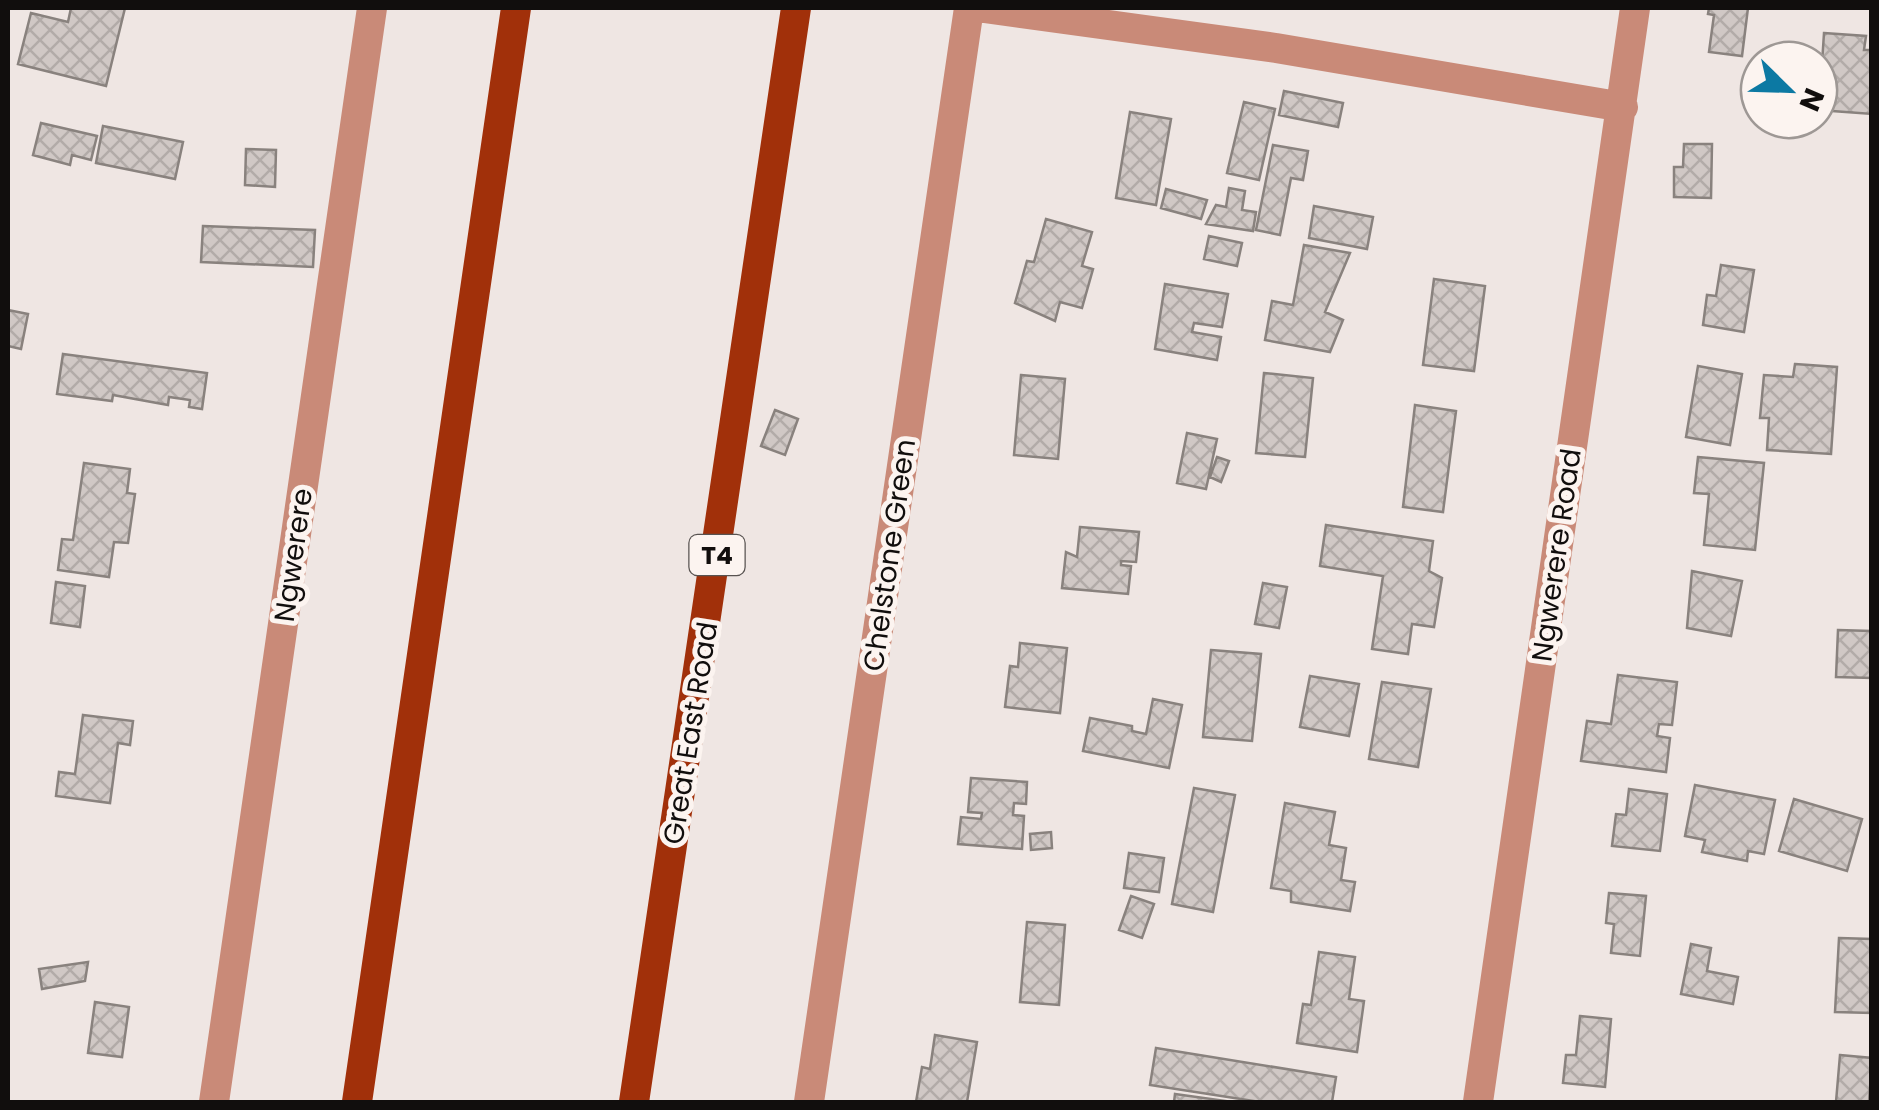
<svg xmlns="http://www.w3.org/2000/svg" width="1879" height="1110" viewBox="0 0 1879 1110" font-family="Poppins,sans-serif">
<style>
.building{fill:url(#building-cross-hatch);stroke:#89827e;stroke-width:2.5}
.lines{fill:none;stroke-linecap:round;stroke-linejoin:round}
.minor{stroke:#c98a78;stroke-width:30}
.major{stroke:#a1300a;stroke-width:30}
.labels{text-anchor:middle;stroke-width:10;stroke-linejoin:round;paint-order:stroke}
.shield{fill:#fcf4f0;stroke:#585351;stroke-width:2.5}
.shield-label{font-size:25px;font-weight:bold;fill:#110e0d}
.street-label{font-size:28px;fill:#110e0d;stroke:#fcf4f0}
</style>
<defs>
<pattern id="building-cross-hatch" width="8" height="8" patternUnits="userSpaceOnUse" patternTransform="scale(2.5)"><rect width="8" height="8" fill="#d0c8c5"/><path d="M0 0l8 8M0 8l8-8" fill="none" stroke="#b2aba8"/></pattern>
</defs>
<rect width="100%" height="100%" fill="#efe6e3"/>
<!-- building -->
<path class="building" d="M 71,8 L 125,8 L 106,86 L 18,64 L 31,13 L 68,22 Z
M 1709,8 L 1748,8 L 1742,56 L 1709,52 L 1714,15 L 1708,14 Z
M 1824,33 L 1866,36 L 1864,50 L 1872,50 L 1872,114 L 1819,110 Z
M 1284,91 L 1343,103 L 1338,127 L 1279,115 Z
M 1244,102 L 1275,109 L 1259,180 L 1227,173 Z
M 1130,112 L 1171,119 L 1156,205 L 1116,198 Z
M 41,123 L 97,136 L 91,160 L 72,155 L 70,165 L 33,155 Z
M 103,126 L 183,142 L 175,179 L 96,163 Z
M 1684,144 L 1712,144 L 1711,198 L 1674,197 L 1674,167 L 1683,167 Z
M 1273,145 L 1308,151 L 1303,180 L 1291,178 L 1280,235 L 1256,230 Z
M 246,149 L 276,150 L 275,187 L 245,185 Z
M 1229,188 L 1245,191 L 1242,210 L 1256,212 L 1253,231 L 1206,224 L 1216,205 L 1226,207 Z
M 1166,189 L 1207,200 L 1201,219 L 1161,208 Z
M 1314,206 L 1373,217 L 1367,249 L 1309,238 Z
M 1046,219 L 1092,232 L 1082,266 L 1093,269 L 1082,308 L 1060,302 L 1055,321 L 1015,303 L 1027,261 L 1034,262 Z
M 203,226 L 315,230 L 313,267 L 201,262 Z
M 1209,236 L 1242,243 L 1237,266 L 1204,259 Z
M 1304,245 L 1350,253 L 1325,312 L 1343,320 L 1330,352 L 1265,340 L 1272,301 L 1293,305 Z
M 1721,265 L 1754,270 L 1744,332 L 1703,325 L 1707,295 L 1716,296 Z
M 1434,279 L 1485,286 L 1474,371 L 1423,365 Z
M 1165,284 L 1228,294 L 1222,327 L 1194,323 L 1192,332 L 1221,337 L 1217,360 L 1155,349 Z
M 8,310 L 28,314 L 21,349 L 8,346 Z
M 63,354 L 207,373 L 202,409 L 189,407 L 190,400 L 169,397 L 168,405 L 113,395 L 112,401 L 57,394 Z
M 1795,364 L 1837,367 L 1831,454 L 1767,450 L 1769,418 L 1760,418 L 1764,375 L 1793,377 Z
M 1698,366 L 1742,374 L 1730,445 L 1686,437 Z
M 1264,373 L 1313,378 L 1305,457 L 1256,453 Z
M 1021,375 L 1065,379 L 1058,459 L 1014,455 Z
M 1415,405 L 1456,411 L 1443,512 L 1403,507 Z
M 775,410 L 798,419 L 785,455 L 761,446 Z
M 1187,433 L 1217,439 L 1206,489 L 1177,483 Z
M 1217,457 L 1229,461 L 1221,482 L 1210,477 Z
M 1698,457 L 1764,463 L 1755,550 L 1704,545 L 1709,494 L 1694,493 Z
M 84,463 L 130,469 L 127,493 L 135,494 L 128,543 L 114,542 L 109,577 L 58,570 L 62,539 L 73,540 Z
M 1326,525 L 1433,541 L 1429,571 L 1442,578 L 1434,627 L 1412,624 L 1408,654 L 1372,649 L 1383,576 L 1320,566 Z
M 1080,527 L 1139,532 L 1136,562 L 1121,561 L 1121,565 L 1131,566 L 1128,594 L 1062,588 L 1066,552 L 1077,557 Z
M 1692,571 L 1742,581 L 1731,636 L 1687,628 Z
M 56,582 L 85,586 L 80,627 L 51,623 Z
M 1263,583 L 1287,587 L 1279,628 L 1255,624 Z
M 1838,630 L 1871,631 L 1872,678 L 1836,677 Z
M 1020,643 L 1067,648 L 1060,713 L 1005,707 L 1010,666 L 1018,667 Z
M 1211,650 L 1261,654 L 1252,741 L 1203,737 Z
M 1618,675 L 1677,682 L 1672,725 L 1659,724 L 1657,736 L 1670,738 L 1666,772 L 1581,761 L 1587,721 L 1611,724 Z
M 1310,676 L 1359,684 L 1349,736 L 1300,727 Z
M 1382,682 L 1431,689 L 1418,767 L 1369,759 Z
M 1153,699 L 1182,705 L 1169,768 L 1083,751 L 1090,718 L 1132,726 L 1132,731 L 1146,734 Z
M 83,715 L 133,721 L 130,745 L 118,743 L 110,803 L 56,796 L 59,772 L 75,774 Z
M 971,778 L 1027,782 L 1026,804 L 1014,803 L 1013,815 L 1024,816 L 1022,849 L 958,844 L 961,817 L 981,819 L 982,813 L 968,812 Z
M 1695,785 L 1775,800 L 1764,854 L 1748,851 L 1747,861 L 1702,852 L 1705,840 L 1685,836 Z
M 1194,788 L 1235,795 L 1213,912 L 1172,904 Z
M 1629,789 L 1667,794 L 1660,851 L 1612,846 L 1616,814 L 1626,815 Z
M 1794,799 L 1862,819 L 1847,871 L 1779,851 Z
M 1285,803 L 1335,812 L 1329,845 L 1346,848 L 1341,880 L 1355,882 L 1350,911 L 1291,902 L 1291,891 L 1271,888 Z
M 1051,832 L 1052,848 L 1031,850 L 1030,834 Z
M 1129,853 L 1164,858 L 1159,892 L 1124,888 Z
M 1609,893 L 1646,896 L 1640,956 L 1611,953 L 1614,924 L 1606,923 Z
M 1131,896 L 1154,904 L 1142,938 L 1119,930 Z
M 1027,922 L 1065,925 L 1059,1005 L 1020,1002 Z
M 1839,938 L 1872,939 L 1872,1013 L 1835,1012 Z
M 1691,944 L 1711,948 L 1707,971 L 1738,977 L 1733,1004 L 1681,994 Z
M 1319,952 L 1355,957 L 1349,999 L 1364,1001 L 1357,1052 L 1297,1043 L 1303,1004 L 1311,1005 Z
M 88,962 L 85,981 L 42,989 L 39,969 Z
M 95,1002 L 129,1007 L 122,1057 L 88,1053 Z
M 1580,1016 L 1611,1019 L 1605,1087 L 1563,1083 L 1566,1055 L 1576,1055 Z
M 935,1035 L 977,1042 L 967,1102 L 916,1102 L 922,1067 L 930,1069 Z
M 1156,1048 L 1336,1077 L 1332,1102 L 1260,1102 L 1150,1085 Z
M 1840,1055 L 1872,1058 L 1869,1102 L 1836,1102 Z
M 1175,1094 L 1226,1101 L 1226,1102 L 1174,1102 Z"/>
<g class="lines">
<!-- minor -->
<path class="minor" d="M 984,8 L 1276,48 L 1623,107
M 214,1102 L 372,8
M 809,1102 L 969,8
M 1478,1102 L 1635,8"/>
<!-- major -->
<path class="major" d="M 357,1102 L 516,8
M 634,1102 L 796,8"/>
</g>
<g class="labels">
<!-- shield labels -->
<rect class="shield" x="689.5" y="535" width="55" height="40" rx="8"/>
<g class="shield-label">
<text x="717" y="564">T4</text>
</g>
<!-- street labels -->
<g class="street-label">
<text transform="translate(293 555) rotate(-82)" y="10">Ngwerere</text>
<text transform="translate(889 555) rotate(-82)" y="10">Chelstone Green</text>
<text transform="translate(1556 555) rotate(-82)" y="10">Ngwerere Road</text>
<text transform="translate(690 733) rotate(-81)" y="10">Great East Road</text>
</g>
</g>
<!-- border -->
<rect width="1879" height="1110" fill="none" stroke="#110e0d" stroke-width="20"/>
<!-- north arrow -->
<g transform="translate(1789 90) rotate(113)"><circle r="48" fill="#fcf4f0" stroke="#9e9895" stroke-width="2.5"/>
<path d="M0-8L18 38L0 25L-18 38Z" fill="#0c79a3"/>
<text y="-15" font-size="28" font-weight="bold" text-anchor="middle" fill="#110e0d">N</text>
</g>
</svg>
